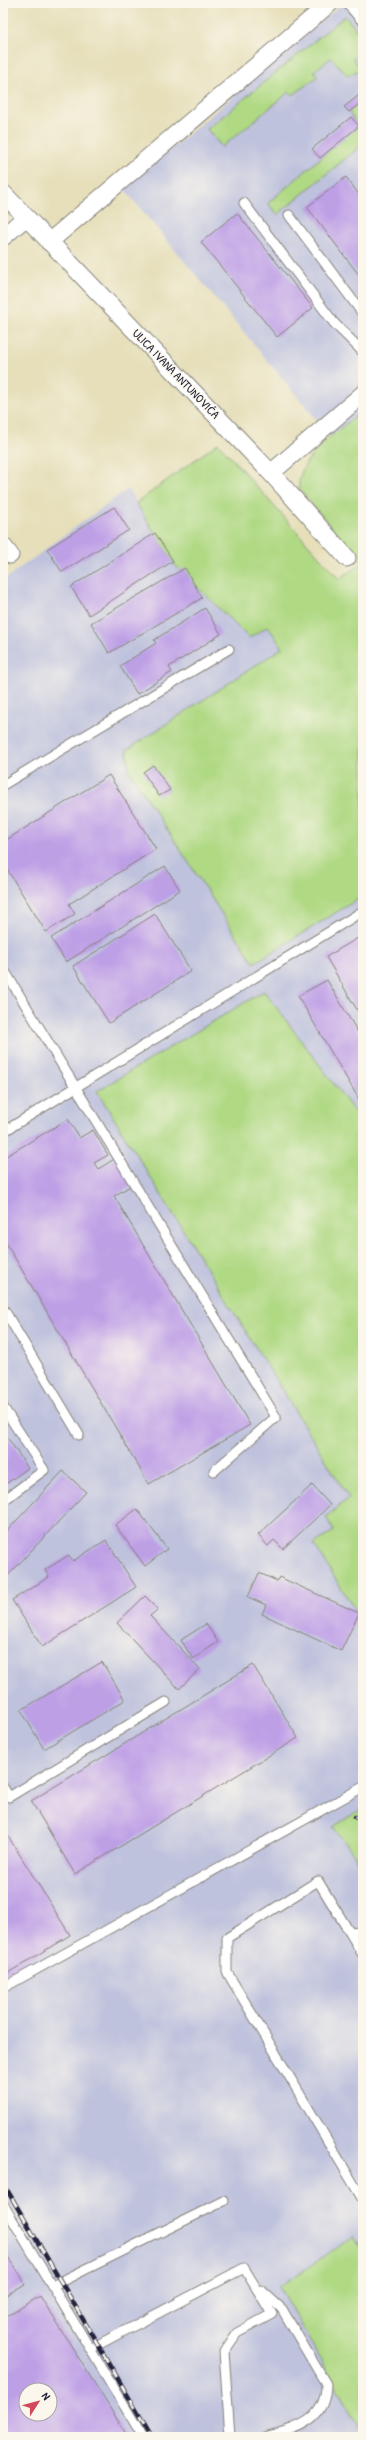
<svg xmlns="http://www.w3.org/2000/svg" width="366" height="2440" viewBox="0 0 366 2440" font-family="'Patrick Hand',sans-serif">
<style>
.industrial{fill:#bfc2dd;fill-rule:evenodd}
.green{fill:#b0d984;stroke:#697e60}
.building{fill:#bd9fe6;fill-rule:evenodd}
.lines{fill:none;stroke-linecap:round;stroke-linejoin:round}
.lane-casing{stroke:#84807a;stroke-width:11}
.street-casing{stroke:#84807a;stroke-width:19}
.lane{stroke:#fff;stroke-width:9}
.street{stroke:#fff;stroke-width:17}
.rail-casing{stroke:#22223b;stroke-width:4.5}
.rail{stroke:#fbf7ec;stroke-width:3;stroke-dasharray:9;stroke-linecap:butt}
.labels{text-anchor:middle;stroke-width:3;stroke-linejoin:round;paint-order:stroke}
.street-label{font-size:12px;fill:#22223b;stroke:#fbf7ec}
</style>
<rect width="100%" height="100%" fill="#fbf7ec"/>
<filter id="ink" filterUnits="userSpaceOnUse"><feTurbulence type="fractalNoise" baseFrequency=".025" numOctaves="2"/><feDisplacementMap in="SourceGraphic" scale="8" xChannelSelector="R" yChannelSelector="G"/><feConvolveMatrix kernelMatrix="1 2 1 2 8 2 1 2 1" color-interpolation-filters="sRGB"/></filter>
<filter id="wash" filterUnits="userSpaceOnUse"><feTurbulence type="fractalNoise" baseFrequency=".012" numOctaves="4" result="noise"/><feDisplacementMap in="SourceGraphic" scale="16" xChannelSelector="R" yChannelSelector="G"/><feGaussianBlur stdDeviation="0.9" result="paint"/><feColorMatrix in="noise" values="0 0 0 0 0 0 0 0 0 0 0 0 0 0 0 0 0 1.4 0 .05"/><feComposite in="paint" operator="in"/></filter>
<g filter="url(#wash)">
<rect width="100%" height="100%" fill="#e6dfba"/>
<!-- industrial -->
<path class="industrial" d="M 343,3 L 363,3 L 363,475 L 124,189 Z
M 128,489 L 175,565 L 249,638 L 363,563 L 363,2437 L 3,2437 L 3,577 L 5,579 ZM 26,2390 L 50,2390 L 50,2414 L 26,2414 Z"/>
<!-- green -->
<path class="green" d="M 345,16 L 363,38 L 363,51 L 353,59 L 361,69 L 348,76 L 331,58 L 314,71 L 318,76 L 293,95 L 289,92 L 222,147 L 207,129 Z
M 363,101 L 363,144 L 277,215 L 268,203 L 358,126 L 349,112 Z
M 363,410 L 363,896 L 254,963 L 129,771 L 127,750 L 282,648 L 268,626 L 249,638 L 175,565 L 136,503 L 218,443 L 339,579 L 362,563 L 299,489 C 296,457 341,429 363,410 Z
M 264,991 L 363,1123 L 363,1623 L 314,1544 L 334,1531 L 326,1517 L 349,1498 L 97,1091 Z
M 363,1808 L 363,1879 L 354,1854 L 333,1827 Z
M 354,2236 L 363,2252 L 363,2434 L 279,2287 Z"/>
<g id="blocks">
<!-- building -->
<path class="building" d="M 363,92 L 363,101 L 349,112 L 344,107 Z
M 351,117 L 359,126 L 320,158 L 312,149 Z
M 346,177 L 363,200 L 363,280 L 307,207 Z
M 237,213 L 313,308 L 277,337 L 201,242 Z
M 114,507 L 129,530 L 62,572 L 47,549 Z
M 155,533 L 173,561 L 89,615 L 71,587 Z
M 185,568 L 202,598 L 109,653 L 91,623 Z
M 205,608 L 221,634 L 169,667 L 172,672 L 137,694 L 120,666 L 156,643 L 154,640 Z
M 153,765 L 170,790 L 159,796 L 143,772 Z
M 109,775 L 156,849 L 69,904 L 75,914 L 46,932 L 3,863 L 3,842 Z
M 165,866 L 180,890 L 66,962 L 51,938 Z
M 155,914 L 191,971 L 109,1023 L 73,966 Z
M 363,935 L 363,1020 L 326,957 Z
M 327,980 L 363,1041 L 363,1106 L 298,996 Z
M 68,1119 L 79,1138 L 93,1130 L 108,1155 L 94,1163 L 98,1169 L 116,1158 L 132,1185 L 114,1196 L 250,1425 L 149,1484 L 3,1238 L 3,1158 Z
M 3,1431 L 28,1468 L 3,1486 Z
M 63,1471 L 86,1492 L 3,1581 L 3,1535 Z
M 312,1485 L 330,1505 L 283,1549 L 274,1540 L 268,1546 L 258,1535 Z
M 137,1509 L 167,1549 L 145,1566 L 115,1525 Z
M 106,1540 L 136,1587 L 42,1647 L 12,1600 L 49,1577 L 45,1570 L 69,1555 L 73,1561 Z
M 259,1573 L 277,1581 L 279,1577 L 359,1613 L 341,1651 L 262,1614 L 266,1605 L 248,1597 Z
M 145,1596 L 158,1609 L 150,1616 L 200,1669 L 179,1689 L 117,1623 Z
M 206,1624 L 218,1642 L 193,1659 L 181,1640 Z
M 102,1662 L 125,1700 L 44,1749 L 21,1710 Z
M 253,1665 L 298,1738 L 75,1874 L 31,1801 Z
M 3,1828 L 70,1935 L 3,1976 Z
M 5,2252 L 25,2284 L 3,2297 L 3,2254 Z
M 40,2296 L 128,2437 L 3,2437 L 3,2319 ZM 26,2390 L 50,2390 L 50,2414 L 26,2414 Z"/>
</g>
</g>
<g filter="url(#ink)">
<use href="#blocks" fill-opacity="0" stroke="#84807a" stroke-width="1"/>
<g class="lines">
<defs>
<path id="lane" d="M 244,203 L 334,323 L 363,352
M 289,215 L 363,314
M 3,785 L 229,649
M 3,968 L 276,1417 L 214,1471
M 3,1132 L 363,911
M 3,1308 L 79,1435
M 3,1407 L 44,1470 L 3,1501
M 3,1787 L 9,1797 L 166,1702
M 363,1932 L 350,1933 L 363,1955
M 350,1933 L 318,1881 L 227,1938 L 227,1972 L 363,2200
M 3,1988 L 363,1787
M 3,2204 L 143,2437
M 52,2286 L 224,2201
M 261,2290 L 282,2309 L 326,2384 C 326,2422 296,2428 265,2437
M 90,2349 L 244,2268 L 272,2314 L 237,2333 L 224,2352 L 230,2437"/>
<path id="street" d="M 352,3 L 363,16
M 3,193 L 271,473 L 347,558
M 3,237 L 26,217
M 49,242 L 330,3
M 271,473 L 363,394
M 3,546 L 10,555"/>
</defs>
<!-- lane casing -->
<use href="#lane" class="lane-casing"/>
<!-- street casing -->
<use href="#street" class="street-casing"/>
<!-- lane -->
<use href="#lane" class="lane"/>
<!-- street -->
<use href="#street" class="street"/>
<defs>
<path id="rail" d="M 355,1817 L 363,1819
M 3,2183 L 152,2437"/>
</defs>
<!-- rail casing -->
<use href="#rail" class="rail-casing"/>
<!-- rail -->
<use href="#rail" class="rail"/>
</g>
</g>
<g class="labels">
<!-- street labels -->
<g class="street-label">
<text transform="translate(176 374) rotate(46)" y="4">ULICA IVANA ANTUNOVIĆA</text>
</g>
</g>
<!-- margin -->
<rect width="366" height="2440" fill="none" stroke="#fbf7ec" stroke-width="16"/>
<!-- north arrow -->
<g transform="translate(38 2402) rotate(54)"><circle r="19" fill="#fbf7ec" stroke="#a4a2a5"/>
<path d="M0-3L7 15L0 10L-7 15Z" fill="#d1495b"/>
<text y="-6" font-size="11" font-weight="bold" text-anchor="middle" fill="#22223b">N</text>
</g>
</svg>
